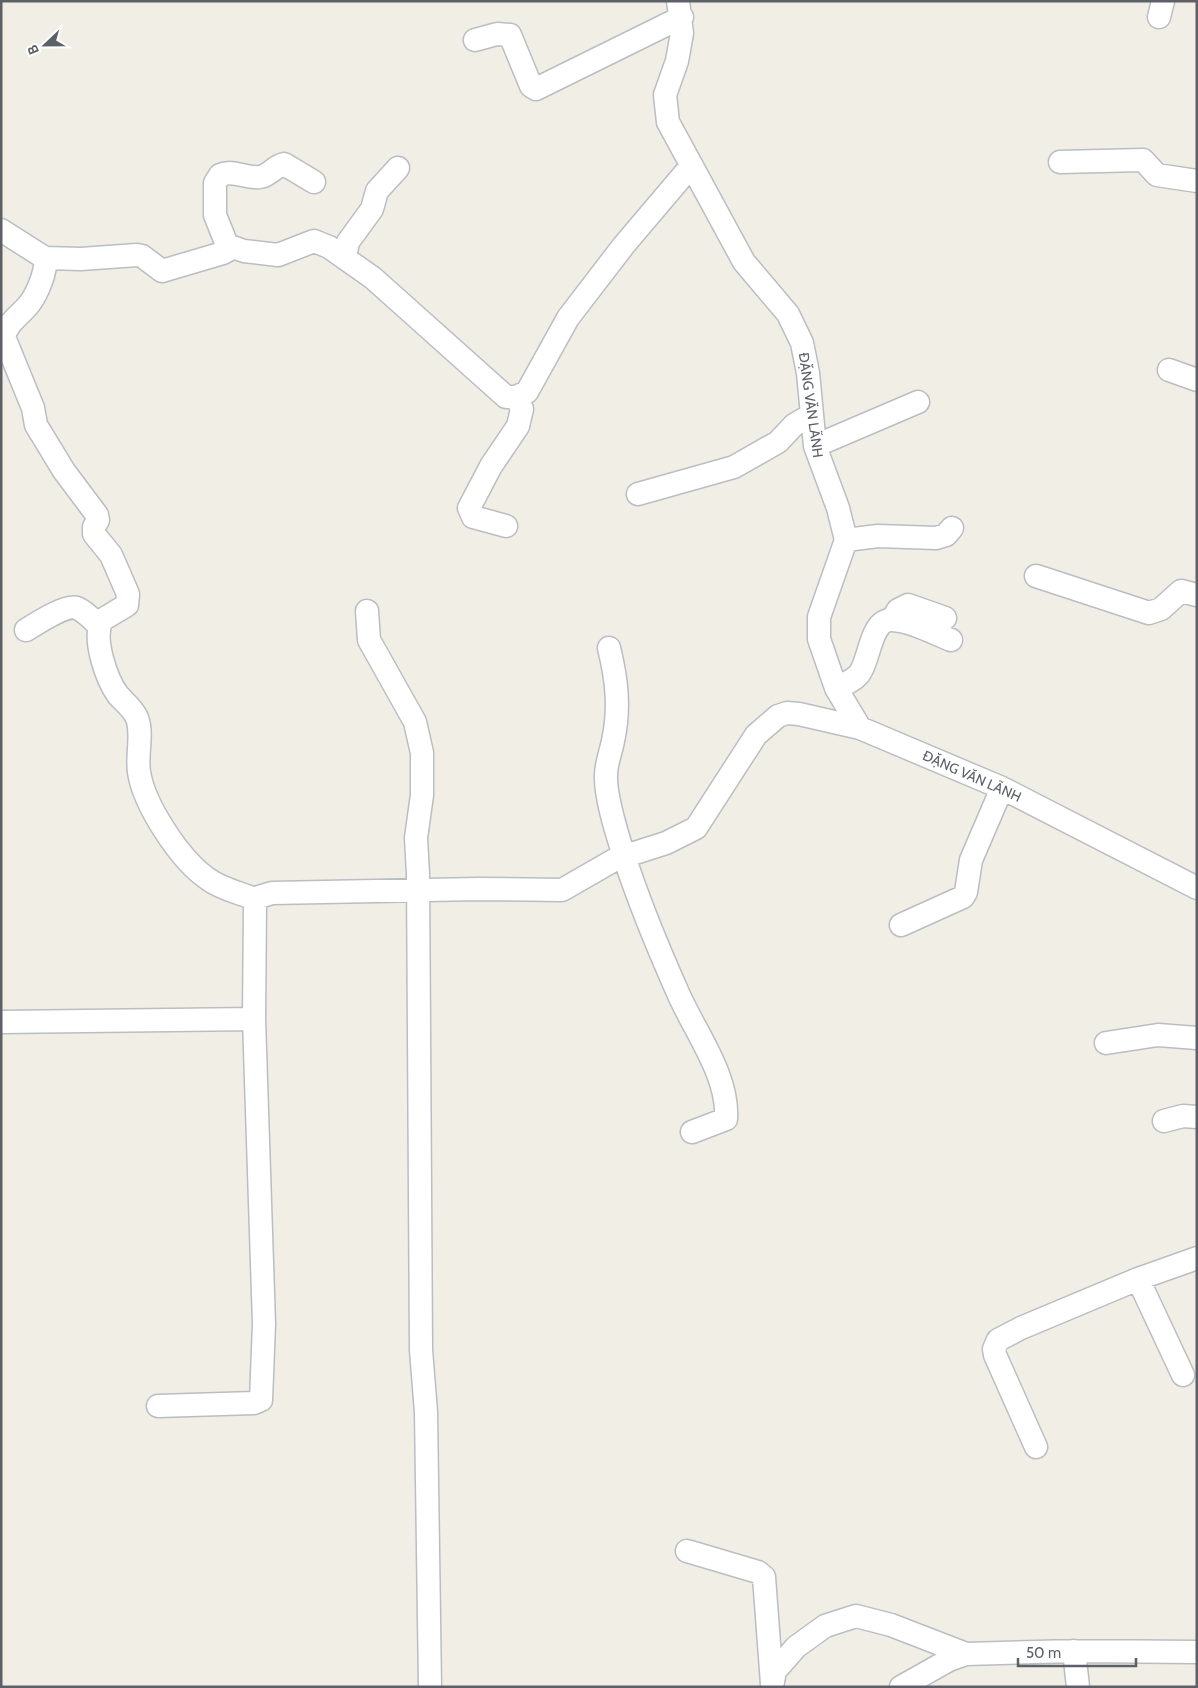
<svg xmlns="http://www.w3.org/2000/svg" width="1198" height="1688" viewBox="0 0 1198 1688" font-family="Cabin,sans-serif">
<style>
.lines{fill:none;stroke-linecap:round;stroke-linejoin:round}
.minor-casing{stroke:#babdc2;stroke-width:25}
.minor{stroke:#fff;stroke-width:22}
.labels{text-anchor:middle;stroke-width:4;stroke-linejoin:round;paint-order:stroke}
.street-label{font-size:14px;fill:#5d6067;stroke:#fff}
</style>
<rect width="100%" height="100%" fill="#f1efe5"/>
<g class="lines">
<defs>
<path id="minor" d="M 678,1 L 682,33 L 677,61 L 665,95 L 668,122 L 744,262 L 788,314 L 802,343 L 808,373 L 815,446 L 838,508 L 846,540 L 819,617 L 819,639 L 836,688 L 860,728 L 1002,788 L 1197,888
M 1159,17 L 1163,1
M 475,40 L 497,34 L 510,35 L 531,86 L 536,89 L 682,17
M 1060,162 L 1143,160 L 1157,175 L 1197,181
M 314,182 L 284,164 C 274,166 271,175 260,177 C 246,179 234,169 220,175 L 215,183 L 215,215 L 227,245 L 244,251 L 278,255 L 314,241 L 329,247 L 373,278 L 506,397 L 516,397 L 527,392 L 568,318 L 624,245 L 691,166
M 1,230 L 45,258 C 47,270 38,292 30,303 C 21,315 8,321 4,337 L 33,408 L 36,425 L 64,471 L 97,515 L 98,520 L 94,527 L 94,534 L 111,555 L 128,594 L 127,605 L 102,620 C 92,639 107,680 118,695 C 124,702 132,708 136,716 C 144,731 136,755 139,772 C 144,805 180,860 208,879 C 221,889 241,893 257,900
M 45,258 L 81,259 L 137,255 L 142,256 L 162,271 L 223,253 L 232,248
M 345,258 L 348,242 L 372,209 L 377,191 L 398,168
M 1169,370 L 1197,380
M 815,446 L 918,402
M 638,494 L 734,467 L 778,442 L 794,425 L 811,415
M 506,526 L 473,517 L 469,508 L 491,466 L 518,426 L 522,409 L 516,397
M 846,540 L 878,536 L 936,538 L 946,535 L 952,528
M 1036,576 L 1149,613 L 1161,609 L 1181,591 L 1197,595
M 367,611 L 369,640 L 415,722 L 422,753 L 422,795 L 416,838 L 418,874 L 421,1350 L 426,1412 L 430,1687
M 892,620 L 898,610 L 908,605 L 945,618
M 26,630 C 36,624 66,604 77,608 C 86,612 92,619 99,626
M 609,648 C 617,680 620,709 613,741 C 611,752 606,763 606,775 C 605,797 617,834 624,856 C 639,902 658,948 678,993 C 695,1032 729,1076 726,1119 L 692,1132
M 836,688 C 845,684 853,681 859,674 C 870,661 870,619 892,620 C 912,621 933,633 951,640
M 901,925 L 963,897 L 966,892 L 971,860 L 1002,788
M 1,1022 L 254,1019 L 255,905 L 259,897 L 272,893 L 479,889 L 562,890 L 616,859 L 666,843 L 696,828 L 756,735 L 778,716 L 787,713 L 799,714 L 860,728
M 1106,1043 L 1158,1035 L 1197,1038
M 1164,1121 L 1183,1116 L 1197,1117
M 1138,1279 L 1183,1375
M 158,1406 L 254,1403 L 261,1400 L 264,1324 L 254,1019
M 1036,1447 L 995,1355 L 994,1349 L 998,1340 L 1021,1328 L 1138,1279 L 1197,1258
M 687,1551 L 758,1572 L 764,1577 L 772,1684
M 1074,1651 L 1078,1687
M 772,1687 L 775,1671 L 796,1647 L 825,1626 L 856,1616 L 891,1625 L 966,1654
M 901,1687 L 949,1660 L 966,1654 L 1074,1651 L 1197,1652"/>
</defs>
<!-- minor casing -->
<use href="#minor" class="minor-casing"/>
<!-- minor -->
<use href="#minor" class="minor"/>
</g>
<g class="labels">
<!-- street labels -->
<g class="street-label">
<text transform="translate(811 405) rotate(82)" y="5">ĐẶNG VĂN LÃNH</text>
<text transform="translate(972 776) rotate(24)" y="5">ĐẶNG VĂN LÃNH</text>
</g>
</g>
<!-- border -->
<rect width="1198" height="1688" fill="none" stroke="#5d6067" stroke-width="5"/>
<!-- north arrow -->
<g transform="translate(45 45) rotate(248)" stroke="#ffffff" stroke-width="4" paint-order="stroke">
<path d="M0-4L9 19L0 12L-9 19Z" fill="#5d6067"/>
<text y="-8" font-size="14" font-weight="bold" text-anchor="middle" fill="#5d6067">B</text>
</g>
<!-- scale -->
<path d="M1018 1658v8h118v-8" fill="none" stroke="#5d6067" stroke-width="2.5"/>
<text x="1026" y="1658" font-size="15" fill="#5d6067" stroke="#ffffff" stroke-width="4" paint-order="stroke">50 m</text>
</svg>
